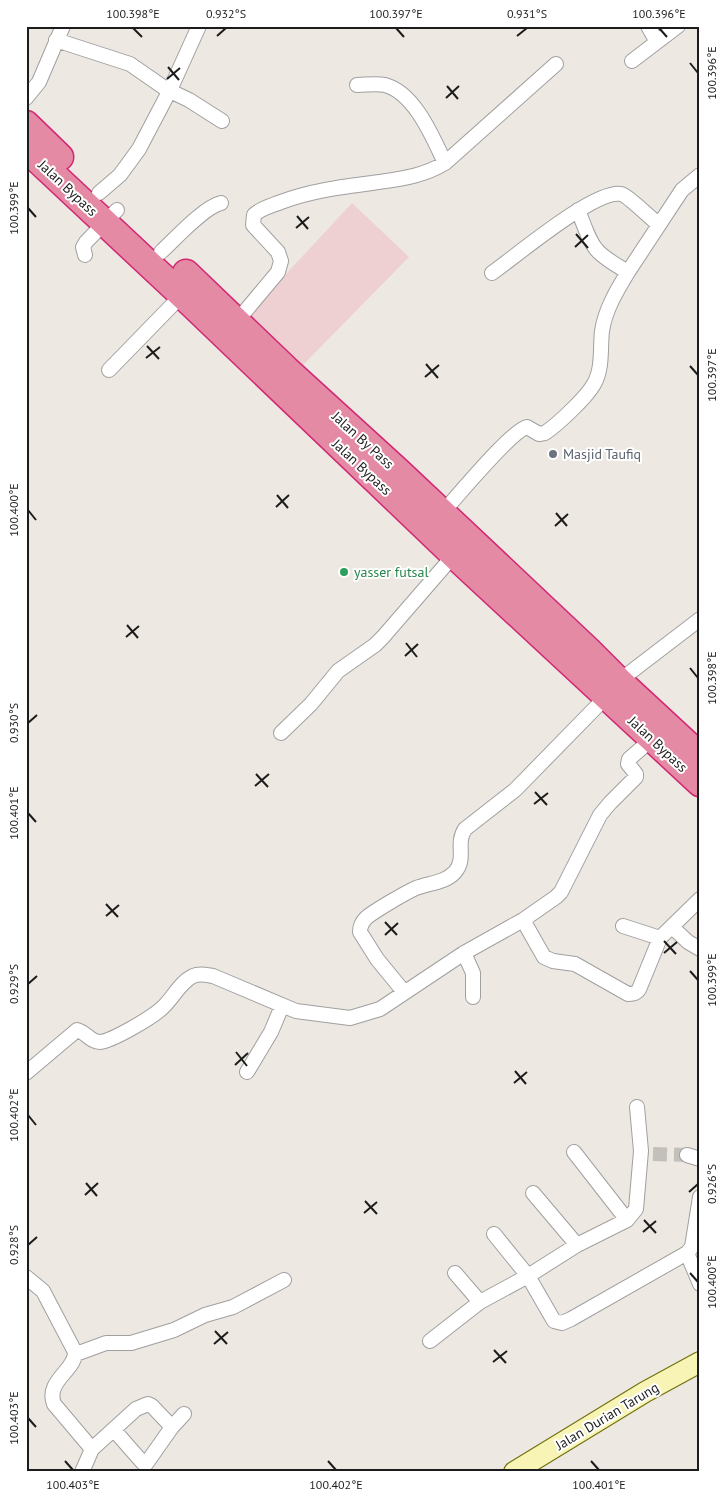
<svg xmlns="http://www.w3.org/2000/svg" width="726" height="1498" viewBox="0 0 726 1498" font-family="'PT Sans',sans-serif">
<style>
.commercial{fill:#eed0d2}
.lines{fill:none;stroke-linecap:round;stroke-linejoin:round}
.street-tunnel{stroke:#c3bfba;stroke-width:14;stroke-dasharray:14 7;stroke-linecap:butt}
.street-casing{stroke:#a0a0a0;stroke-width:16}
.secondary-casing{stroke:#6e6e07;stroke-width:22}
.highway-casing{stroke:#d22774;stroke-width:29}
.street{stroke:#fff;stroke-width:14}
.secondary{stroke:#f7f4b5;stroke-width:20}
.highway{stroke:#e48aa4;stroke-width:26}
.ticks{fill:none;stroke:#1c1c1c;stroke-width:2}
.worship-dot{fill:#6b7280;stroke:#fff;stroke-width:2}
.leisure-dot{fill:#2e9e5b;stroke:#fff;stroke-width:2}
.labels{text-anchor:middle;stroke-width:4;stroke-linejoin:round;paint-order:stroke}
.street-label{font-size:14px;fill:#1c1c1c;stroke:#fff}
.worship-label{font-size:14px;fill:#5b616d;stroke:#fff;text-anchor:start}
.leisure-label{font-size:14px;fill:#27864d;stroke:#fff;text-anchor:start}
.neatline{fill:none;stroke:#1c1c1c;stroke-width:2}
.ticks-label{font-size:12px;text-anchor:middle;fill:#1c1c1c}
</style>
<rect width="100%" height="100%" fill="#ede8e1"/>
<!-- commercial -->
<path class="commercial" d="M 352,203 L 409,257 L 301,367 L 246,317 Z"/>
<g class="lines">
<!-- street-tunnel -->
<path class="street-tunnel" d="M 653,1154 L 687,1155"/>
<defs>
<path id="street" d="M 648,26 L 657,42
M 56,40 L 130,64 L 166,89 L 189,100 L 222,121
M 632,61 L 678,26
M 357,85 C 366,85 376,83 385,85 C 415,93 433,138 445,163
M 26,98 L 39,82 L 63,26
M 99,193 L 120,175 L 139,149 L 170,90 L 199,26
M 161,252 C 175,239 204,207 221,203
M 85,255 L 83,247 L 86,242 L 117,210
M 628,272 L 682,190 L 700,175
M 492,273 C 515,257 595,189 621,194 C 627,195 653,220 659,225
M 237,321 L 278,272 L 281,261 L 278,252 L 253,225 L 254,215 C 261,208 271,206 281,202 C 310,191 341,187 372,183 C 398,179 422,177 445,163 L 556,64
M 109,370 L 182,295
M 442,513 C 457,497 511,431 527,427 L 539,434 L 545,433 C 558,424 586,398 594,384 C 603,368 600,349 602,331 C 605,310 617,290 628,272 C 591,251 593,248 578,210
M 619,681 L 700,619
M 281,733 L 311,704 L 338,671 L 375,645 L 383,637 L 454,555
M 523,920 L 544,957 L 553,961 L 575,964 L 628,994 C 634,994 638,993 640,987 L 660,938 L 700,899
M 623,926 L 660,938
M 672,927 L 688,942 L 700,949
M 464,953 L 473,973 L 473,997
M 404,992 L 377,959 L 360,932 C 360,927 362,922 366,918 C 374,911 405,893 416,888 C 429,883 445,883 455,872 C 467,858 455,844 465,829 L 515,790 L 607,696
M 247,1072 L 271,1032 L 282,1006
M 26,1073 L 77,1030 C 86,1032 90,1042 100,1042 C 112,1041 151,1018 161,1009 C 172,1000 180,982 193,976 C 200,973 206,975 213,976 L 296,1011 L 350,1018 L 380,1009 L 464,953 L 523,920 L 556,897 L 561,892 L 600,815 L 610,803 L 636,777 L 636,774 L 628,764 L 629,759 L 652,739
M 574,1152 L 627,1220
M 687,1155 L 700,1159
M 533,1193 L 577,1245
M 700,1197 L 692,1247 L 687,1253 L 700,1284
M 494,1234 L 528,1276 L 554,1321 L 562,1323 L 571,1319 L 687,1253
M 455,1273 L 480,1302
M 26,1277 L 43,1291 L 75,1352 C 76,1370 45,1381 54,1404 L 92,1449 L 82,1472
M 430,1341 L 480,1302 L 528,1276 L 577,1245 L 627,1220 L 636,1209 L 641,1151 L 637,1107
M 76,1354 L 106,1343 L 131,1343 L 174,1330 L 205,1315 L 233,1307 L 284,1280
M 114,1430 L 143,1463 L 146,1464 L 172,1427 L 184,1414
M 92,1449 L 136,1409 L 148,1404 L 152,1406 L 172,1427"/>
<path id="secondary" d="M 514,1472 L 645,1392 L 700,1362"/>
<path id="highway" d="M 26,124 L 60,157
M 26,149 L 182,295 L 454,555 L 700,783
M 186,273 L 286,369 L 398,471 L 588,650 L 619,681 L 700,756"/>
</defs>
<!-- street casing -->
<use href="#street" class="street-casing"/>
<!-- secondary casing -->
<use href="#secondary" class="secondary-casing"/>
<!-- highway casing -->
<use href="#highway" class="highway-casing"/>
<!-- street -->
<use href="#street" class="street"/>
<!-- secondary -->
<use href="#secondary" class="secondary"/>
<!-- highway -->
<use href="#highway" class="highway"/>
</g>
<!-- ticks -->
<path class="ticks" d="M 133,28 L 142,37M 396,28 L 404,37M 659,28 L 667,37M 217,36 L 226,28M 517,36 L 527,28M 690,63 L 698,73M 168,67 L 179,80M 167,79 L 180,68M 447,86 L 458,99M 446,98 L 459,86M 28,208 L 36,217M 297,216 L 308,229M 296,228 L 309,217M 576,234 L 588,248M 575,247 L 588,235M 147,346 L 159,359M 146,358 L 160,347M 426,364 L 438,378M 690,366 L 698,375M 425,377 L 439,365M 277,495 L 288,508M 276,507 L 289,495M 28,510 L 36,520M 556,513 L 567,526M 555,526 L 568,514M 127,625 L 138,638M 126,637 L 139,626M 406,643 L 417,657M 405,656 L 418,644M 690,668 L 698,678M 28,723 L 37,715M 256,774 L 268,787M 255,786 L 269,774M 535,792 L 547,805M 534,804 L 548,793M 28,813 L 36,822M 106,904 L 118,917M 106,916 L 119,905M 385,922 L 397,935M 385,935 L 398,923M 664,941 L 676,954M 664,953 L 677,942M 690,971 L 698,980M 28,984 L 37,976M 236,1052 L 247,1066M 235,1065 L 248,1053M 515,1071 L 526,1084M 514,1083 L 527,1072M 28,1115 L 36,1125M 86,1183 L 97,1196M 689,1192 L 698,1184M 85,1195 L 98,1183M 365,1201 L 377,1214M 364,1213 L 377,1202M 644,1220 L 656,1233M 643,1232 L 656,1221M 28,1245 L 37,1237M 690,1273 L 698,1282M 215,1331 L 227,1344M 214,1344 L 228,1332M 494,1350 L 506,1363M 493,1362 L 507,1351M 28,1418 L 36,1427M 65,1461 L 73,1470M 328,1461 L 336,1470M 591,1461 L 599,1470"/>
<!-- markers -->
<circle class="worship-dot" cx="553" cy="454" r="5"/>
<circle class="leisure-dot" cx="344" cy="572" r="5"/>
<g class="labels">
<!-- street labels -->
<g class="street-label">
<text transform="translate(68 188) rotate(43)" y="5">Jalan Bypass</text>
<text transform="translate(363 440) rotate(42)" y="5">Jalan By Pass</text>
<text transform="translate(362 467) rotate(43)" y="5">Jalan Bypass</text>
<text transform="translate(658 744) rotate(43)" y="5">Jalan Bypass</text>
<text transform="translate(607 1416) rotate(-31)" y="5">Jalan Durian Tarung</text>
</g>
<!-- worship labels -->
<g class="worship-label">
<text x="563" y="459">Masjid Taufiq</text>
</g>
<!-- leisure labels -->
<g class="leisure-label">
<text x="354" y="577">yasser futsal</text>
</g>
</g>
<!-- border -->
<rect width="726" height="1498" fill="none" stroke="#ffffff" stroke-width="55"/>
<rect x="28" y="28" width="670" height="1442" class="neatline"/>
<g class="ticks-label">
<text x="133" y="18">100.398°E</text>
<text x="226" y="18">0.932°S</text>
<text x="396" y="18">100.397°E</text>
<text x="527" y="18">0.931°S</text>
<text x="659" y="18">100.396°E</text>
<text transform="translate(712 73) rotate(-90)" y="4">100.396°E</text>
<text transform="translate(14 208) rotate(-90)" y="4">100.399°E</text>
<text transform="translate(712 375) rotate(-90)" y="4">100.397°E</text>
<text transform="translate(14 510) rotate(-90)" y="4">100.400°E</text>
<text transform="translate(712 678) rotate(-90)" y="4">100.398°E</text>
<text transform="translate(14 723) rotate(-90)" y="4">0.930°S</text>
<text transform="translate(14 813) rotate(-90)" y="4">100.401°E</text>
<text transform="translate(712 980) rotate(-90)" y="4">100.399°E</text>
<text transform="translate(14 984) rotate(-90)" y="4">0.929°S</text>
<text transform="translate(14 1115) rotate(-90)" y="4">100.402°E</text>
<text transform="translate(712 1184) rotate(-90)" y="4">0.926°S</text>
<text transform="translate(14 1245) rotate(-90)" y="4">0.928°S</text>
<text transform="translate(712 1282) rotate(-90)" y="4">100.400°E</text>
<text transform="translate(14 1418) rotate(-90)" y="4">100.403°E</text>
<text x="73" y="1489">100.403°E</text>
<text x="336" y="1489">100.402°E</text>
<text x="599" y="1489">100.401°E</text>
</g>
</svg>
